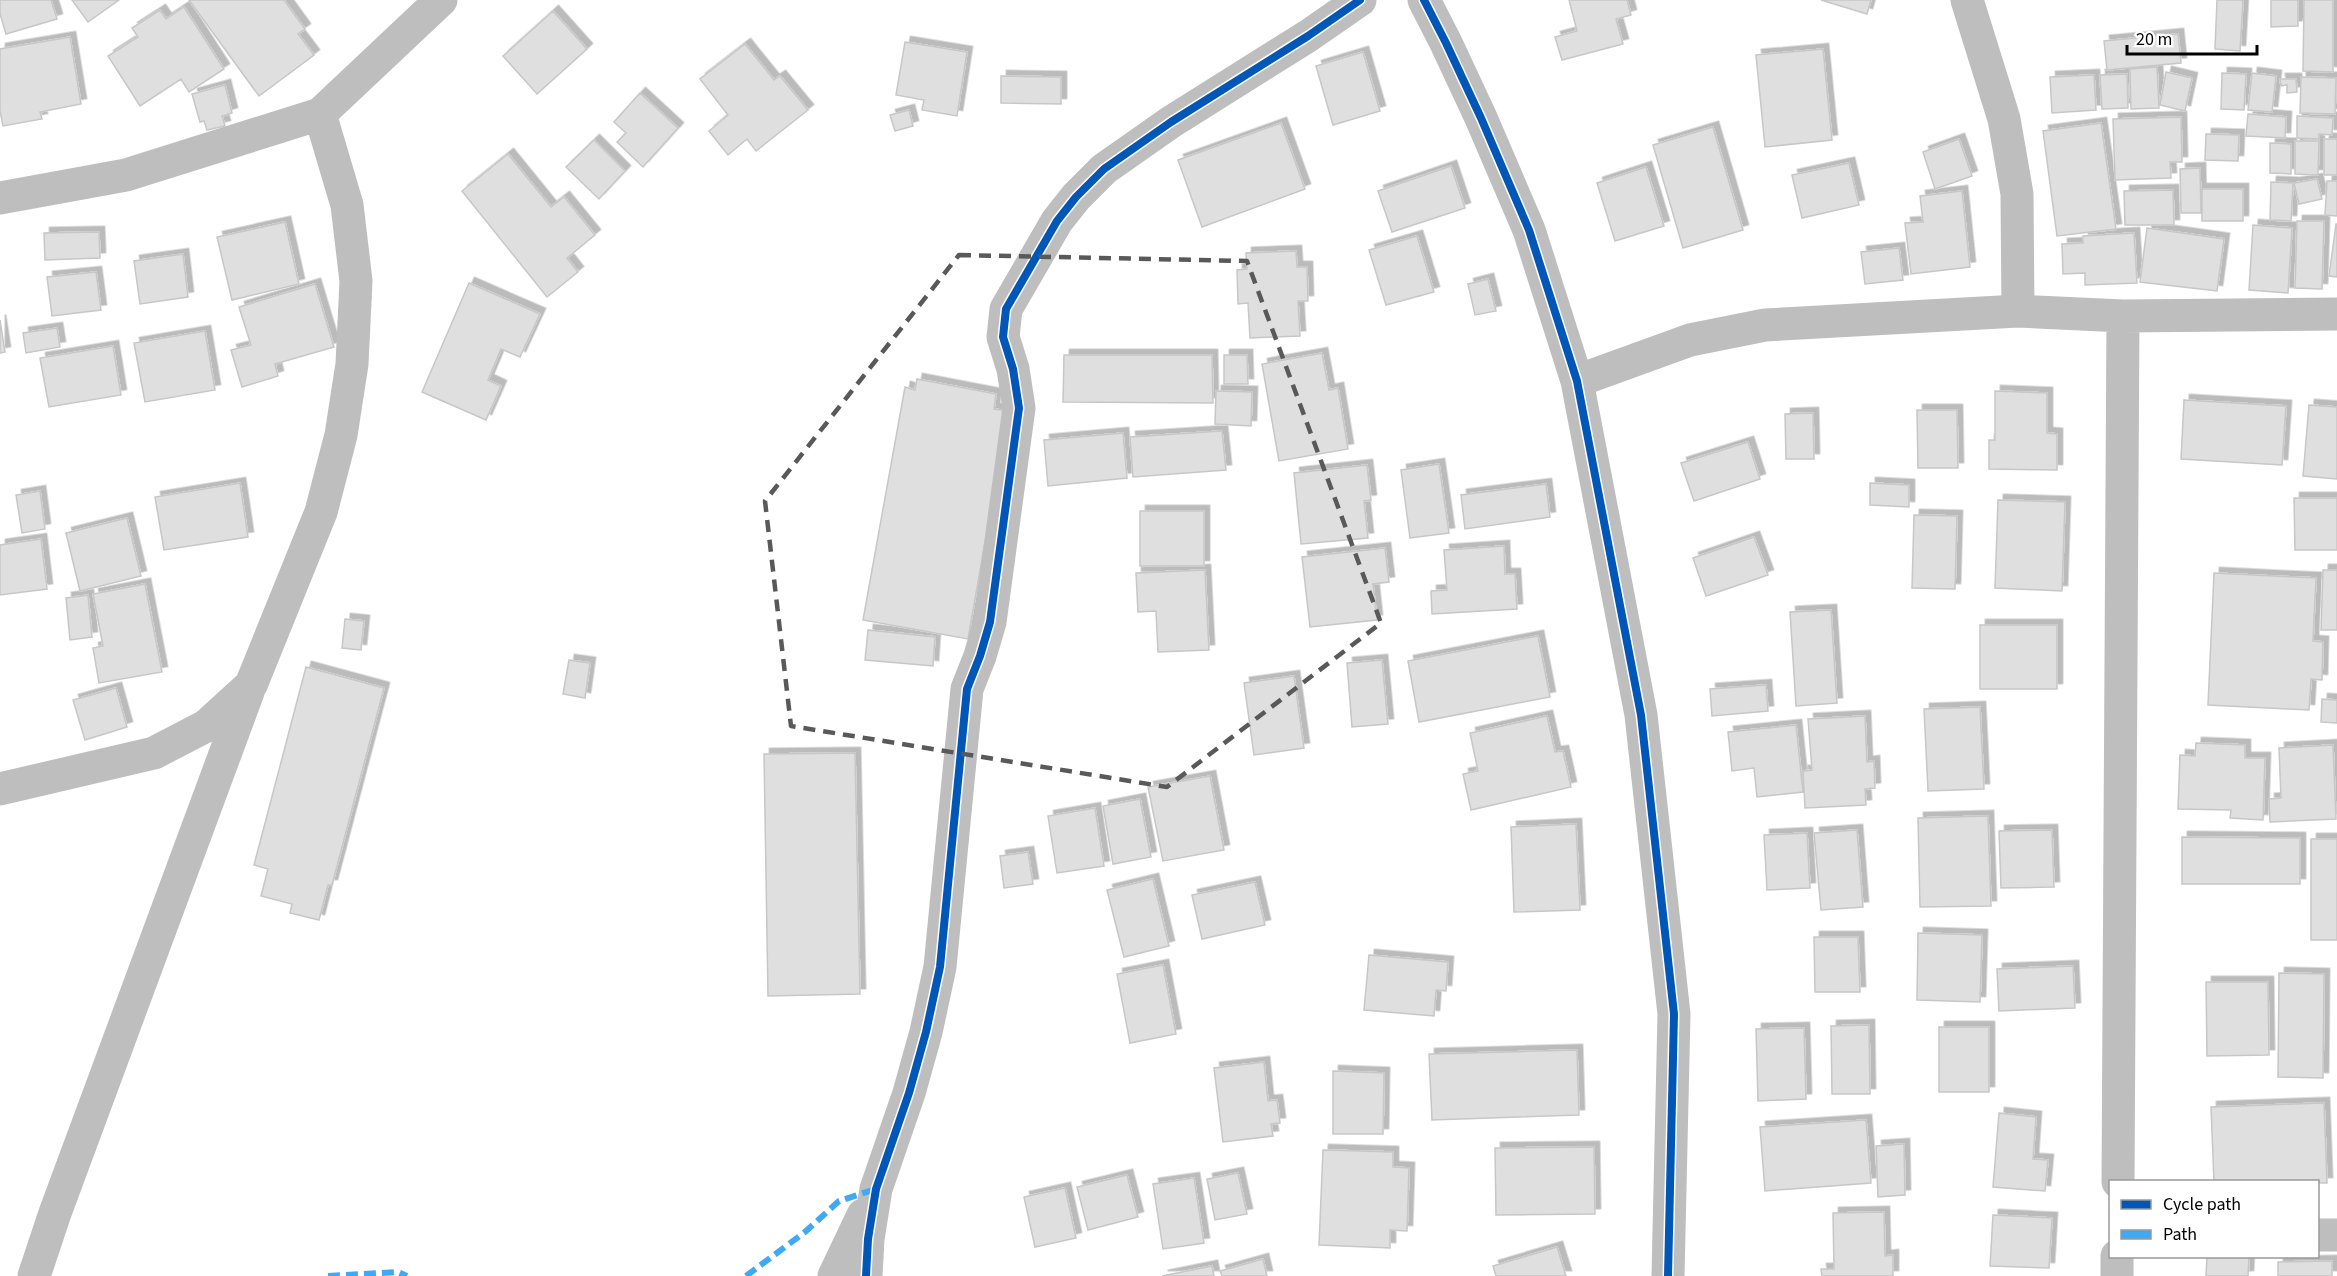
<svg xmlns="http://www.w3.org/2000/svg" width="2337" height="1276" viewBox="0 0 2337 1276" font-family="'Source Sans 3',sans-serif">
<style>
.building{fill:#dfdfdf;stroke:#c7c7c7;stroke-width:1.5;filter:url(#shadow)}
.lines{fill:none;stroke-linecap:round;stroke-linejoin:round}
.minor{stroke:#bebebe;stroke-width:33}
.quiet{stroke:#3fa9f5;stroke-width:6;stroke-dasharray:12 6;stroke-linecap:butt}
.cycleway-casing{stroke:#fff;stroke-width:11}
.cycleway{stroke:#0057b8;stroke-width:8}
.marked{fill:none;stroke:#595959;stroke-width:4.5;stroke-dasharray:12 8;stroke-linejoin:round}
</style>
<defs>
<filter id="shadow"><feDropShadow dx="5.5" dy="-5.5" stdDeviation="0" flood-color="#0004"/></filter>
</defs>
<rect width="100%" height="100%" fill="#fff"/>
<!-- building -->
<path class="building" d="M 0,0 L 51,0 L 57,19 L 6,34 L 0,14 Z
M 72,0 L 119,0 L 88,22 Z
M 189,0 L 284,0 L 305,29 L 298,34 L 314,55 L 259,96 Z
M 1569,0 L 1627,0 L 1631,15 L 1616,19 L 1623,44 L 1562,60 L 1555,37 L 1577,31 Z
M 1821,0 L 1871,0 L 1867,14 Z
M 2217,0 L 2243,0 L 2240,51 L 2215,49 Z
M 2271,0 L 2298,0 L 2298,26 L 2271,27 Z
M 2304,0 L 2333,0 L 2333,72 L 2303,71 Z
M 184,7 L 224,69 L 189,92 L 181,79 L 140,106 L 108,56 L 138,37 L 132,28 L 160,10 L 166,19 Z
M 553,11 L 587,49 L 537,94 L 503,56 Z
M 2178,34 L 2181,63 L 2107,70 L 2104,41 Z
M 70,37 L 81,104 L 40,112 L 42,119 L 3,126 L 0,111 L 0,49 Z
M 905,42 L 967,52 L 957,116 L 922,110 L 924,100 L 896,95 Z
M 745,44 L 774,80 L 780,76 L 808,110 L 756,151 L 747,139 L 728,155 L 709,131 L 728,115 L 700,79 Z
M 1823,49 L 1832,140 L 1765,147 L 1756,55 Z
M 1363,52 L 1380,111 L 1333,125 L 1316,66 Z
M 2157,67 L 2159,108 L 2131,109 L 2130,69 Z
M 2166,72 L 2192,78 L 2185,111 L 2160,105 Z
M 2222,73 L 2246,74 L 2244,110 L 2221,109 Z
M 2252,73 L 2276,76 L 2272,112 L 2248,110 Z
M 2127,74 L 2128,108 L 2102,109 L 2100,75 Z
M 2094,75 L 2096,110 L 2052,113 L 2050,77 Z
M 1001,76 L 1061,77 L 1061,104 L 1001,103 Z
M 2301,77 L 2336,78 L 2335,114 L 2300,113 Z
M 2280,79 L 2296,79 L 2297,92 L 2287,93 L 2287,85 L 2281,86 Z
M 225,85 L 232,113 L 222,116 L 225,126 L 207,130 L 204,121 L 200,122 L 192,94 Z
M 640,93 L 678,128 L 643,167 L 617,142 L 626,133 L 614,122 Z
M 909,110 L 913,126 L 895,131 L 890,115 Z
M 2248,114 L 2286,117 L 2285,138 L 2246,136 Z
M 2297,116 L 2333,118 L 2332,135 L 2319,134 L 2319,139 L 2297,138 Z
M 2181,117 L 2182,162 L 2170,162 L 2171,178 L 2115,180 L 2113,119 Z
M 1281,123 L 1305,189 L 1202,227 L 1178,160 Z
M 2101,123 L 2116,229 L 2057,236 L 2043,131 Z
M 1713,127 L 1743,230 L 1683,248 L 1653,145 Z
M 2206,134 L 2239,135 L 2238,161 L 2205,160 Z
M 1959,139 L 1972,176 L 1935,189 L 1923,152 Z
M 2324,139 L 2337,139 L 2337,175 L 2324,175 Z
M 594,140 L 625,171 L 599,199 L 566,167 Z
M 2295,141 L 2319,141 L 2318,175 L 2295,174 Z
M 2270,143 L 2291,144 L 2291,174 L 2270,173 Z
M 508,154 L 551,207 L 564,197 L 595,235 L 567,258 L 578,272 L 547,297 L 462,191 Z
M 1849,163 L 1859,205 L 1802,218 L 1792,175 Z
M 1451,166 L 1465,208 L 1392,232 L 1378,191 Z
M 1646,167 L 1664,226 L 1615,241 L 1597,183 Z
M 2200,168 L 2201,213 L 2181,213 L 2180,169 Z
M 2317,179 L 2322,199 L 2299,204 L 2294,183 Z
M 2327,181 L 2337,181 L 2337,216 L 2325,215 Z
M 2271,182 L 2293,183 L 2291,221 L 2270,220 Z
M 2202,189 L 2243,189 L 2243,221 L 2202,221 Z
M 2173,190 L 2174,225 L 2125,225 L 2124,191 Z
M 1962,191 L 1970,267 L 1911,274 L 1905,223 L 1923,222 L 1920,196 Z
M 2297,221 L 2324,221 L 2322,289 L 2295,288 Z
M 285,222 L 299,284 L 232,300 L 217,237 Z
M 2336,224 L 2337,224 L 2337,277 L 2329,276 Z
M 2253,225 L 2292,228 L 2288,293 L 2249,290 Z
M 2147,228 L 2224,239 L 2217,291 L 2140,282 Z
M 99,232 L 100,258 L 45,260 L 44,233 Z
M 2134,233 L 2137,283 L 2085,285 L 2085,273 L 2063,274 L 2062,244 L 2083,243 L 2083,236 Z
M 1417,236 L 1434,292 L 1386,305 L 1369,250 Z
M 1899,248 L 1903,280 L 1865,284 L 1861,252 Z
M 1296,251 L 1297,267 L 1307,267 L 1308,301 L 1298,301 L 1300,336 L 1250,338 L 1248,303 L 1238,304 L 1237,270 L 1247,269 L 1246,253 Z
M 183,254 L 188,297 L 140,304 L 134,261 Z
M 96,272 L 101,310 L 52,316 L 47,277 Z
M 1488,279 L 1496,311 L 1475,315 L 1468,284 Z
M 469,283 L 540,314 L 520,357 L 501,349 L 488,380 L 501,386 L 486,420 L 422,392 Z
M 315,284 L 334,347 L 275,364 L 278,376 L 242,387 L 231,350 L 251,345 L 239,307 Z
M 0,320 L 5,352 L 0,353 Z
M 57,328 L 60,347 L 26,353 L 23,333 Z
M 205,331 L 215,390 L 145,402 L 134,343 Z
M 113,346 L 121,395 L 49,407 L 40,358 Z
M 1322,353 L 1329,390 L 1338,388 L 1348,449 L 1279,461 L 1262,364 Z
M 1064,355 L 1212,355 L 1213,403 L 1063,402 Z
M 1224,355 L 1247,355 L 1248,384 L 1224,384 Z
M 917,379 L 996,394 L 994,409 L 1008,411 L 968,639 L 863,620 L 905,387 L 915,390 Z
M 1216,391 L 1252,392 L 1251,426 L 1215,424 Z
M 1995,391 L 2047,393 L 2047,433 L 2057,434 L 2057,470 L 1989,469 L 1989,440 L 1995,440 Z
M 2184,400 L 2286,406 L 2282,465 L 2181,459 Z
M 2309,405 L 2337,407 L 2337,479 L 2303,476 Z
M 1917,410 L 1957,410 L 1958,468 L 1918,468 Z
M 1813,413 L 1814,459 L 1786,459 L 1785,414 Z
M 1222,431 L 1226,470 L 1133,477 L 1130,437 Z
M 1123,433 L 1127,478 L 1048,486 L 1044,440 Z
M 1748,442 L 1760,479 L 1694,501 L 1681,463 Z
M 1439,464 L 1449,533 L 1410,538 L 1401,470 Z
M 1367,465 L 1371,500 L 1364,501 L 1368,538 L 1301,544 L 1294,473 Z
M 240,483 L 248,537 L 164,550 L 155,497 Z
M 1870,483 L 1909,485 L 1909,507 L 1870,505 Z
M 1546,484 L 1550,517 L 1465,529 L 1461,495 Z
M 40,491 L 45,529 L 22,533 L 16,495 Z
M 2294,498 L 2337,498 L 2337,550 L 2295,550 Z
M 1998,500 L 2065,502 L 2062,591 L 1995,588 Z
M 1140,511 L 1204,511 L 1204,566 L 1140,566 Z
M 1914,515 L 1957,516 L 1955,589 L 1912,588 Z
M 127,518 L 141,576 L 80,591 L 66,533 Z
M 1754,537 L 1768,575 L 1706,596 L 1693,558 Z
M 41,539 L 47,589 L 0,595 L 0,545 Z
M 1504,546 L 1505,574 L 1515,574 L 1517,609 L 1432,614 L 1431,591 L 1447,590 L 1444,550 Z
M 1385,548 L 1389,582 L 1373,584 L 1377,620 L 1310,627 L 1302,557 Z
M 1205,570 L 1209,650 L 1158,652 L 1156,611 L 1138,612 L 1136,573 Z
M 2323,570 L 2337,570 L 2337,630 L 2321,630 Z
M 2214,573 L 2316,578 L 2313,641 L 2323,642 L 2322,680 L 2311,679 L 2309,710 L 2208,705 Z
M 145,584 L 162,672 L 99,683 L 93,648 L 103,646 L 93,594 Z
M 88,595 L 92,637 L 70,640 L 66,598 Z
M 1831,610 L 1837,703 L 1796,706 L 1790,612 Z
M 345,619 L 364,621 L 361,650 L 342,648 Z
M 1980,625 L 2057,625 L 2057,689 L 1980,689 Z
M 868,630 L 935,637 L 933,666 L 865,660 Z
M 1538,636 L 1550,697 L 1419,722 L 1408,661 Z
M 569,660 L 590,663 L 585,698 L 563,694 Z
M 1382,660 L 1388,724 L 1352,727 L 1347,663 Z
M 306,667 L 384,688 L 332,885 L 328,885 L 319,920 L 290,913 L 292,904 L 261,896 L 268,869 L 254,865 Z
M 1294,676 L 1304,748 L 1254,755 L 1244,683 Z
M 1766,685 L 1768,711 L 1712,716 L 1710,689 Z
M 116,688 L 127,727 L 85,740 L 73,700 Z
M 2322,699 L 2337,700 L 2337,723 L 2321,722 Z
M 1980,707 L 1984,789 L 1928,791 L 1924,709 Z
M 1547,716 L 1555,752 L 1563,751 L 1571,787 L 1471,810 L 1463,774 L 1478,771 L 1470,733 Z
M 1865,716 L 1867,762 L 1874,761 L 1875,788 L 1865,789 L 1866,805 L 1805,808 L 1803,771 L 1812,770 L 1808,719 Z
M 1796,725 L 1803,792 L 1757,797 L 1754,768 L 1732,771 L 1728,732 Z
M 2196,743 L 2245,745 L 2245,758 L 2265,758 L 2263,820 L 2230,818 L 2231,810 L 2178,809 L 2180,755 L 2195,756 Z
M 2333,745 L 2336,819 L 2270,822 L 2269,799 L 2281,798 L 2279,748 Z
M 855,753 L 860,994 L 768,996 L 764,754 Z
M 1210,776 L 1224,850 L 1163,861 L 1148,787 Z
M 1140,799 L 1151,857 L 1113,864 L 1103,806 Z
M 1095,808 L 1104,866 L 1057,873 L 1048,816 Z
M 1988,816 L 1991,906 L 1920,907 L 1918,818 Z
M 1576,824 L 1580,910 L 1514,912 L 1511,827 Z
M 1857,830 L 1863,907 L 1821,910 L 1814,833 Z
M 2052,830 L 2054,887 L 2001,888 L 1999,831 Z
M 1807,833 L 1810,888 L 1767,890 L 1764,835 Z
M 2182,837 L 2300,838 L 2300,884 L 2182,884 Z
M 2311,839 L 2337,839 L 2337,940 L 2311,940 Z
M 1028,852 L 1033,884 L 1004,888 L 1000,856 Z
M 1153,879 L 1169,946 L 1124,957 L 1107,890 Z
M 1255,882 L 1265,925 L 1202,939 L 1192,895 Z
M 1918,933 L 1982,935 L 1980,1002 L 1917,1000 Z
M 1814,937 L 1858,937 L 1860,992 L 1815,992 Z
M 1369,955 L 1448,962 L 1446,991 L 1436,990 L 1434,1016 L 1364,1010 Z
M 1163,965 L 1176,1034 L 1130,1043 L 1117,974 Z
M 2073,966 L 2075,1008 L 1999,1011 L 1997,969 Z
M 2279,973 L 2324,974 L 2323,1078 L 2278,1077 Z
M 2206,982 L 2268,982 L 2269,1055 L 2207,1056 Z
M 1869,1025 L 1870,1094 L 1832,1094 L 1831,1026 Z
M 1939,1027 L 1989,1027 L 1989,1092 L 1939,1092 Z
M 1804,1028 L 1806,1099 L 1758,1101 L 1756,1029 Z
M 1577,1050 L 1579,1115 L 1432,1120 L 1429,1054 Z
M 1264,1062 L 1268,1101 L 1277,1100 L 1280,1123 L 1271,1124 L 1273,1136 L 1223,1142 L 1214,1068 Z
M 1333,1071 L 1384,1073 L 1383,1134 L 1333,1134 Z
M 2324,1103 L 2327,1183 L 2214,1182 L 2211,1107 Z
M 1999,1113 L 2036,1117 L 2033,1159 L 2048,1160 L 2045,1191 L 1993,1187 Z
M 1866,1120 L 1871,1183 L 1765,1191 L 1760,1127 Z
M 1904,1144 L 1905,1195 L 1878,1197 L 1876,1146 Z
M 1594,1147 L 1595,1214 L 1496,1215 L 1495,1148 Z
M 1323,1150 L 1393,1152 L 1393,1167 L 1409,1168 L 1407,1231 L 1390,1230 L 1390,1248 L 1319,1245 Z
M 1238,1173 L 1247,1214 L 1215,1220 L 1207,1179 Z
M 1127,1175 L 1138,1217 L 1088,1230 L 1077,1187 Z
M 1194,1178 L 1204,1243 L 1163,1249 L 1153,1184 Z
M 1065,1188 L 1076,1238 L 1035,1247 L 1024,1197 Z
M 1884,1212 L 1885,1256 L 1893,1255 L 1893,1276 L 1822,1276 L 1821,1269 L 1834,1269 L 1833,1213 Z
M 1993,1215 L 2052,1218 L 2049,1268 L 1990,1266 Z
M 1557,1247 L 1566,1276 L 1496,1276 L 1493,1266 Z
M 2207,1256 L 2249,1256 L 2248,1276 L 2206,1276 Z
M 1263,1259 L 1267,1276 L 1222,1276 L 1220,1271 Z
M 2332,1261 L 2332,1276 L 2278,1276 L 2278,1262 Z
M 1212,1266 L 1214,1276 L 1162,1276 Z"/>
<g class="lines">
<!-- minor -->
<path class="minor" d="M 1424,0 L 1446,43 L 1481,118 L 1529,230 L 1577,381 L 1641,715 L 1674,1014 L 1668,1276
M 1967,0 L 2004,119 L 2017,194 L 2018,311
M 0,198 L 126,175 L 320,114 L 441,0
M 1577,381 L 1690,340 L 1765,325 L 2018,311 L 2123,316 L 2337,314
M 0,789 L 154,753 L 206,726 L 251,685 L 321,512 L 341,435 L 352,364 L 356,281 L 347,205 L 320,114
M 2118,1182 L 2123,316
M 2318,1235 L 2337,1235
M 2117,1256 L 2117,1276
M 34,1276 L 55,1213 L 248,692
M 834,1276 L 863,1215
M 866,1276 L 868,1239 L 876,1189 L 909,1093 L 926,1032 L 940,967 L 967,689 L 980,656 L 990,622 L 1019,408 L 1013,369 L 1003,337 L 1006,309 L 1057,221 L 1076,197 L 1104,169 L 1171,122 L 1308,36 L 1360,0"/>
<!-- quiet -->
<path class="quiet" d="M 328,1276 L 398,1272 L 407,1276
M 746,1276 L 805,1232 L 839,1201 L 876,1189"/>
<defs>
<path id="cycleway" d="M 1424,0 L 1446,43 L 1481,118 L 1529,230 L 1577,381 L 1641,715 L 1674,1014 L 1668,1276
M 866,1276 L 868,1239 L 876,1189 L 909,1093 L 926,1032 L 940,967 L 967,689 L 980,656 L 990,622 L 1019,408 L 1013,369 L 1003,337 L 1006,309 L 1057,221 L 1076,197 L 1104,169 L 1171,122 L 1308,36 L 1360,0"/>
</defs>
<!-- cycleway casing -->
<use href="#cycleway" class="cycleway-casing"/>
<!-- cycleway -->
<use href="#cycleway" class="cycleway"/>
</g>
<!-- marked area -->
<path class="marked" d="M 959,255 L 1247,261 L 1381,623 L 1167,787 L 791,726 L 765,501 Z"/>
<!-- legend -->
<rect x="2109" y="1180" width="210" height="78" fill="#ffffff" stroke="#999999" stroke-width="1.5"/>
<rect x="2121" y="1200" width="30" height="9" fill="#0057b8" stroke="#999999" stroke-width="1.5"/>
<text x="2163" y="1210" font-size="18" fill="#000000">Cycle path</text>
<rect x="2121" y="1230" width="30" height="9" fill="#3fa9f5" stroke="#999999" stroke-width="1.5"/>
<text x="2163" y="1240" font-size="18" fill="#000000">Path</text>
<!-- scale -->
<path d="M2127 45v9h130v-9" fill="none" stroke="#000000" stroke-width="3"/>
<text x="2136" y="45" font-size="18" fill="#000000" stroke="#ffffff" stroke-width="4.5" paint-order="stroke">20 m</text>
</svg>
